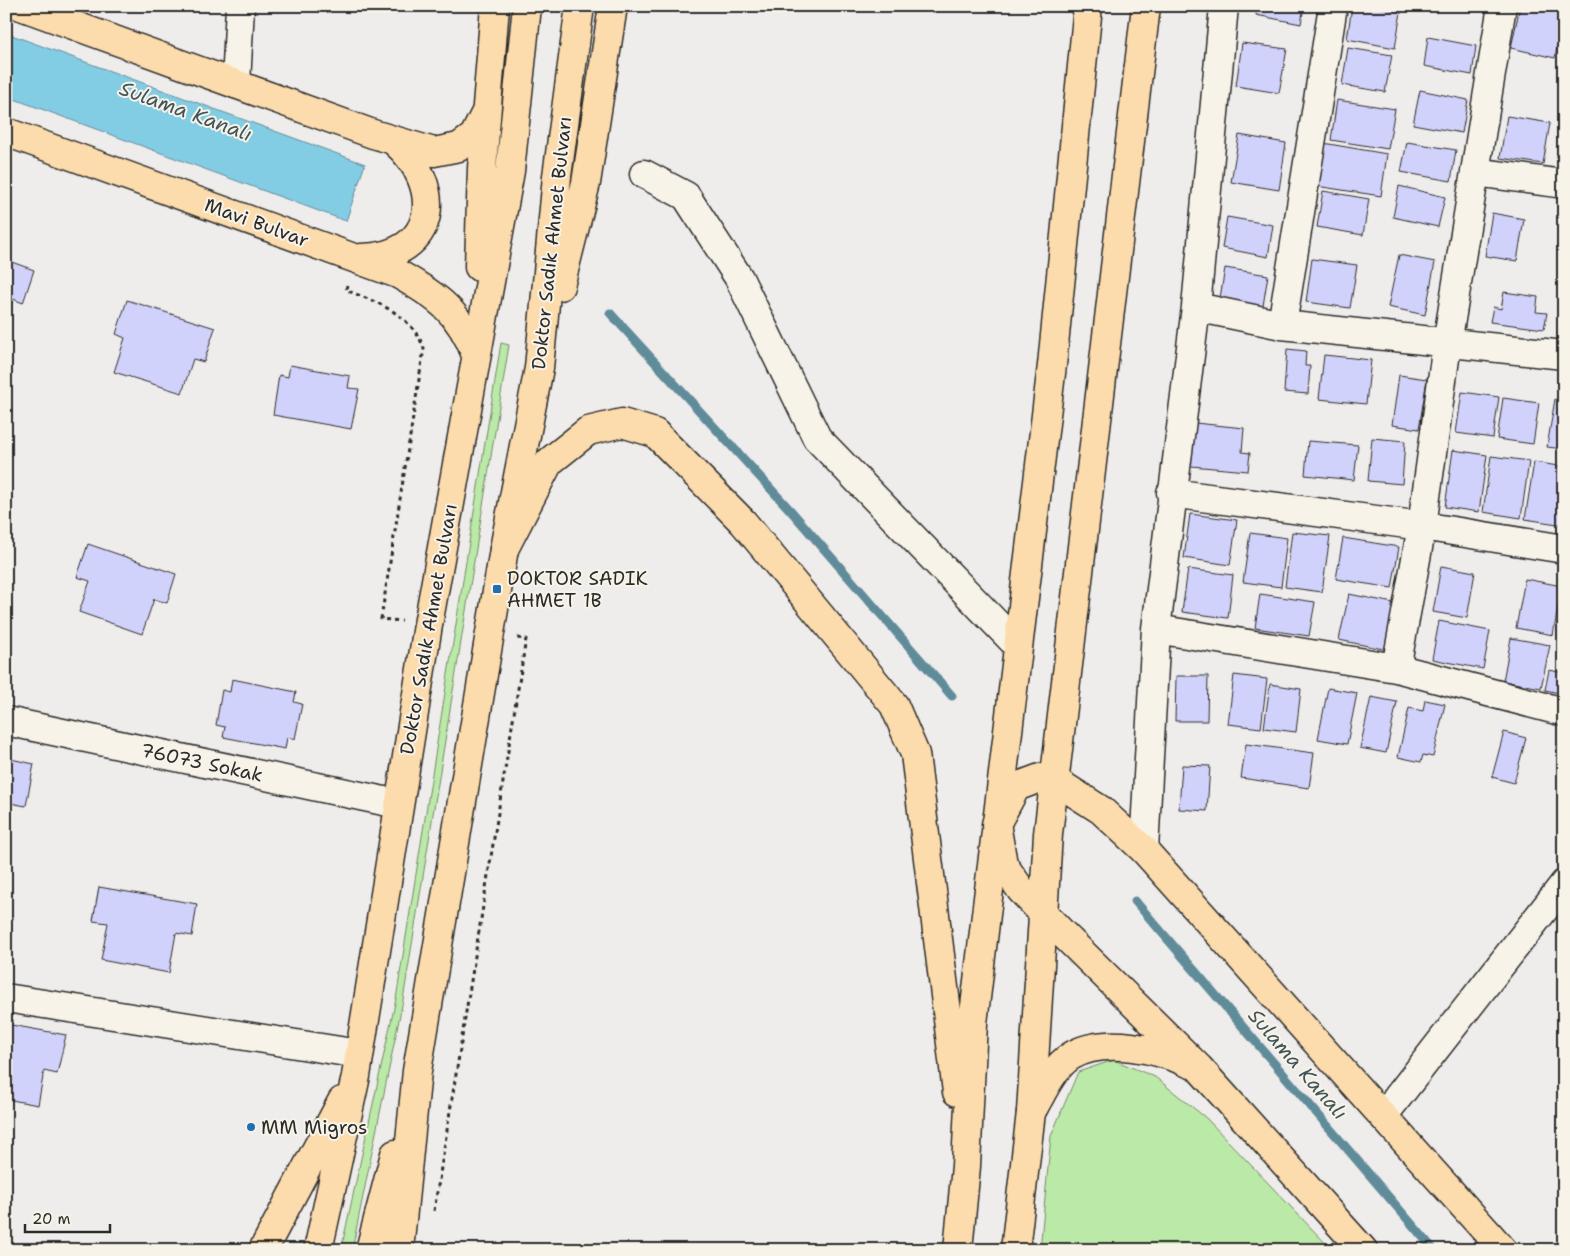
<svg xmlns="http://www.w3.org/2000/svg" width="1570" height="1256" viewBox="0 0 1570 1256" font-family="'Shantell Sans',sans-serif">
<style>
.green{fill:#bbe9a7;stroke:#738a69}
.water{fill:#83cde4;stroke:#608c9a}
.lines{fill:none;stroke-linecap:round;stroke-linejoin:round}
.stream{stroke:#608c9a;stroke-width:9}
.building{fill:#d1d2fb;stroke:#2b2b2b}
.minor-casing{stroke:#2b2b2b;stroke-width:31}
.major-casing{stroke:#2b2b2b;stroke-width:31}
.highway-casing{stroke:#2b2b2b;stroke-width:31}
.path{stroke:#2b2b2b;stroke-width:3;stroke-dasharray:4 4;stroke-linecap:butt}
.minor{stroke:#f7f3e8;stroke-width:28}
.major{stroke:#fcdcac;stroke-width:28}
.highway{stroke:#fcdcac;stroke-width:28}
.poi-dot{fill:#1f6fb2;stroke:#f7f3e8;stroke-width:2}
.labels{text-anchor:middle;stroke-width:4;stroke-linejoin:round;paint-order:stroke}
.street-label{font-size:19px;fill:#2b2b2b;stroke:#f7f3e8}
.poi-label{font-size:19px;fill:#2b2b2b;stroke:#f7f3e8;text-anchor:start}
.water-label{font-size:20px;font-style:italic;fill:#415459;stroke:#f7f3e8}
</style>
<rect width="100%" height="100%" fill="#efecec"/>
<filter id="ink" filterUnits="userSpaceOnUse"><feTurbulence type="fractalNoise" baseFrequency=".02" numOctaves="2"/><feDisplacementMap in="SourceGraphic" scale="10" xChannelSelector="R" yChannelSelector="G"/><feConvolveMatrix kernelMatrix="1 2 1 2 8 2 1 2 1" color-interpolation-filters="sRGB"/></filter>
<g filter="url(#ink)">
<!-- green -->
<path class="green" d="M 501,343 L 509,345 L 403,1000 L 352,1250 L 341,1250 L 396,999 Z
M 1114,1060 L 1155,1077 L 1206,1118 L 1332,1250 L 1040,1250 L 1051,1136 L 1078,1072 Z"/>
<!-- water -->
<path class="water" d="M 6,33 L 365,164 L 346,221 L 6,96 Z"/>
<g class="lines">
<!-- stream -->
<path class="stream" d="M 610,313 L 791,511 L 952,696
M 1135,901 L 1434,1250"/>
</g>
<!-- building -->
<path class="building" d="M 1257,6 L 1304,6 L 1301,24 L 1256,15 Z
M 1352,6 L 1372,6 L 1401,12 L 1395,48 L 1347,39 Z
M 1520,6 L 1531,6 L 1564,13 L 1555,58 L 1511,48 Z
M 1428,37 L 1476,46 L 1472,75 L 1424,66 Z
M 1242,43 L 1287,49 L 1279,93 L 1236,86 Z
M 1348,48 L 1392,55 L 1385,92 L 1342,85 Z
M 1420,90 L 1468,100 L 1462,133 L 1413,124 Z
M 1337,100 L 1395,109 L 1388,149 L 1331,140 Z
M 1507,116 L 1550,123 L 1543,164 L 1500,158 Z
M 1239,135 L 1286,143 L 1279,190 L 1231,182 Z
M 1564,139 L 1564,166 L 1559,166 Z
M 1407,142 L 1456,150 L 1451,181 L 1401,172 Z
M 1323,143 L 1387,154 L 1381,196 L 1316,186 Z
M 1399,186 L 1445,197 L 1438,227 L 1393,217 Z
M 1323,191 L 1369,199 L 1363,235 L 1317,227 Z
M 1492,213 L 1524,219 L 1517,261 L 1485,256 Z
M 1227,217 L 1273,225 L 1268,257 L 1222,248 Z
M 1399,255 L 1435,262 L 1425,315 L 1388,307 Z
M 1312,259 L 1357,265 L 1350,308 L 1306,302 Z
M 6,260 L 34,270 L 23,303 L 13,299 L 6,319 Z
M 1225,268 L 1268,275 L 1263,306 L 1220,298 Z
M 1504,292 L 1538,297 L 1536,312 L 1547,313 L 1544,329 L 1490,322 L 1493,307 L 1501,309 Z
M 127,300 L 215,328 L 204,362 L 193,359 L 182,393 L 114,372 L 125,338 L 116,334 Z
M 1287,349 L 1306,351 L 1305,366 L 1310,366 L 1308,394 L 1284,392 Z
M 1324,355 L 1371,360 L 1366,404 L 1319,399 Z
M 290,365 L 350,376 L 348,388 L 359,389 L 351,429 L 273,415 L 279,375 L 288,377 Z
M 1399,375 L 1427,379 L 1419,429 L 1392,425 Z
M 1462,392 L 1499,397 L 1493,438 L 1456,433 Z
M 1503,398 L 1539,403 L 1533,444 L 1497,439 Z
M 1555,399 L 1564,401 L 1564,449 L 1547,447 Z
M 1195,423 L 1244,428 L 1242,452 L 1250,453 L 1248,471 L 1191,466 Z
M 1372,438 L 1405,441 L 1402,484 L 1368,481 Z
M 1308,441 L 1358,445 L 1354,480 L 1305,475 Z
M 1453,450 L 1487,455 L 1479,512 L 1445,507 Z
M 1491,456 L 1529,461 L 1521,518 L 1483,512 Z
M 1534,462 L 1564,467 L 1564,525 L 1525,519 Z
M 1190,514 L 1237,520 L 1230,565 L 1184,558 Z
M 1292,532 L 1330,536 L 1322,592 L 1285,587 Z
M 1250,533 L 1287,538 L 1281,587 L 1243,582 Z
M 1343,538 L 1399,547 L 1392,588 L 1336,579 Z
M 88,544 L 176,574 L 167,603 L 154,599 L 142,634 L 79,612 L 90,581 L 77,577 Z
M 1441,566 L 1475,572 L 1467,618 L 1433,612 Z
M 1188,569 L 1233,575 L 1228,618 L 1182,612 Z
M 1525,579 L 1562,586 L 1553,635 L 1516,628 Z
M 1260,594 L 1315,602 L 1309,636 L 1255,628 Z
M 1349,594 L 1398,604 L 1388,650 L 1339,640 Z
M 1564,615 L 1564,637 L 1560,636 Z
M 1439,621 L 1490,631 L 1483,669 L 1432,659 Z
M 1511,638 L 1550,645 L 1541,688 L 1503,681 Z
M 1549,670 L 1564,673 L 1564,694 L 1545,690 Z
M 1234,675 L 1267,679 L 1261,728 L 1228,724 Z
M 1176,676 L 1208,676 L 1207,721 L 1175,721 Z
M 232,679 L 296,692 L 294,702 L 302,704 L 295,739 L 287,737 L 285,749 L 223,737 L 225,727 L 216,725 L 222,690 L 230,692 Z
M 1270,684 L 1301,689 L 1296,732 L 1264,728 Z
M 1328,688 L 1357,693 L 1347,744 L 1318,739 Z
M 1371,697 L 1397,702 L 1386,753 L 1360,748 Z
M 1425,700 L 1445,704 L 1433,757 L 1423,755 L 1421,762 L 1398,757 L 1409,708 L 1423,711 Z
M 1504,732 L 1526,738 L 1514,783 L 1492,777 Z
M 1246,744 L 1314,753 L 1309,788 L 1241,778 Z
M 6,758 L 34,764 L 26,806 L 10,803 L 6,821 Z
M 1182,765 L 1210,766 L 1207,811 L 1179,809 Z
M 99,887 L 197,904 L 192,936 L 176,933 L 169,973 L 101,960 L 108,923 L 93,921 Z
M 6,1024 L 66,1035 L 57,1074 L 44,1071 L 38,1105 L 6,1099 Z"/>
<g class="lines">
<defs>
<path id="minor" d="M 236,84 L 240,6
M 1475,172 L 1564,184
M 644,174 L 686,196 L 739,278 L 817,438 L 1017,645
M 1196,307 L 1282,325 L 1564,355
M 1282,325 L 1333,6
M 1171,493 L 1422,526 L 1564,549
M 1156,629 L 1396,668 L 1564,712
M 1396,668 L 1422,526 L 1447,344 L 1502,6
M 6,721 L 398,804
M 1144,850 L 1156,629 L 1196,307 L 1224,6
M 6,998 L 359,1054
M 1383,1116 L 1564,884"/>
<path id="major" d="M 21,6 L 373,134 L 434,152 L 459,147 L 474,136 L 486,112
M 6,132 L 398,274 C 437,296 460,312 476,355
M 361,258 C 439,257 445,185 394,141
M 479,267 L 482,168 L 495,6
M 560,286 L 586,183 L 613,6
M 1031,1112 C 1042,1094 1052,1068 1071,1056 C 1104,1036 1159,1049 1191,1064
M 263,1250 L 342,1101
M 318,1250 L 356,1076 L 428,625 L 510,171 L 527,6
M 370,1250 L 395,1154
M 399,1250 L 417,1071 L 504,549 L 539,368 L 557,176 L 580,6
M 1363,1250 L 1199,1068 L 1062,933 L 1021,890 L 1003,864 L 996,824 L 1016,787 L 1040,778 L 1054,780 L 1101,810 L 1144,850 L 1503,1250"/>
<path id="highway" d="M 504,549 L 549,462 L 588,431 L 622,423 L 655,433 L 743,522 L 894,705 L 915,754 L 957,1092
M 958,1250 L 966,1166 L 973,1023 L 1052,365 L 1088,6
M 1015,1250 L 1031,1112 L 1048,834 L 1146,6"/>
</defs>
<!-- minor casing -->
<use href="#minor" class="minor-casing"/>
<!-- major casing -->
<use href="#major" class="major-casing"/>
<!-- highway casing -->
<use href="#highway" class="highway-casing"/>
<!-- path -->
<path class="path" d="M 347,285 L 346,290 C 378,303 410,313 424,348 L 381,619 L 402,621
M 434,1211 L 526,639 L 517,638"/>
<!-- minor -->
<use href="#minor" class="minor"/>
<!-- major -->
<use href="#major" class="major"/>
<!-- highway -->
<use href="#highway" class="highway"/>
</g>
</g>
<!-- markers -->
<g class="poi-dot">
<rect x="492" y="584" width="10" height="10" rx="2.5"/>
<circle cx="251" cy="1127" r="5"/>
</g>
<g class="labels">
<!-- street labels -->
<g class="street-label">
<text transform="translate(257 222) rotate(20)" y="7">Mavi Bulvar</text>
<text transform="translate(551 243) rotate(-84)" y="7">Doktor Sadık Ahmet Bulvarı</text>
<text transform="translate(428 629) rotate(-80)" y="7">Doktor Sadık Ahmet Bulvarı</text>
<text transform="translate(202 762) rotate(12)" y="7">76073 Sokak</text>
</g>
<!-- poi labels -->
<g class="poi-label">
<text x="507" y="585">DOKTOR SADIK<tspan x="507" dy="22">AHMET 1B</tspan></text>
<text x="261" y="1134">MM Migros</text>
</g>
<!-- water labels -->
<g class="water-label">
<text transform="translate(186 111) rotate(20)" y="7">Sulama Kanalı</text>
<text transform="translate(1298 1064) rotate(49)" y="7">Sulama Kanalı</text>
</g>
</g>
<!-- margin -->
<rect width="1570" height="1256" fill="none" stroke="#f7f3e8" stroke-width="25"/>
<rect x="12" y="12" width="1545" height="1231" fill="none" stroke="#2b2b2b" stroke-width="2" filter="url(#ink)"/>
<!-- scale -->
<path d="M25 1224v8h85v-8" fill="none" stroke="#2b2b2b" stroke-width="2.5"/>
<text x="32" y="1224" font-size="15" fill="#2b2b2b" stroke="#f7f3e8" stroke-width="4" paint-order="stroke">20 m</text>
</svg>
